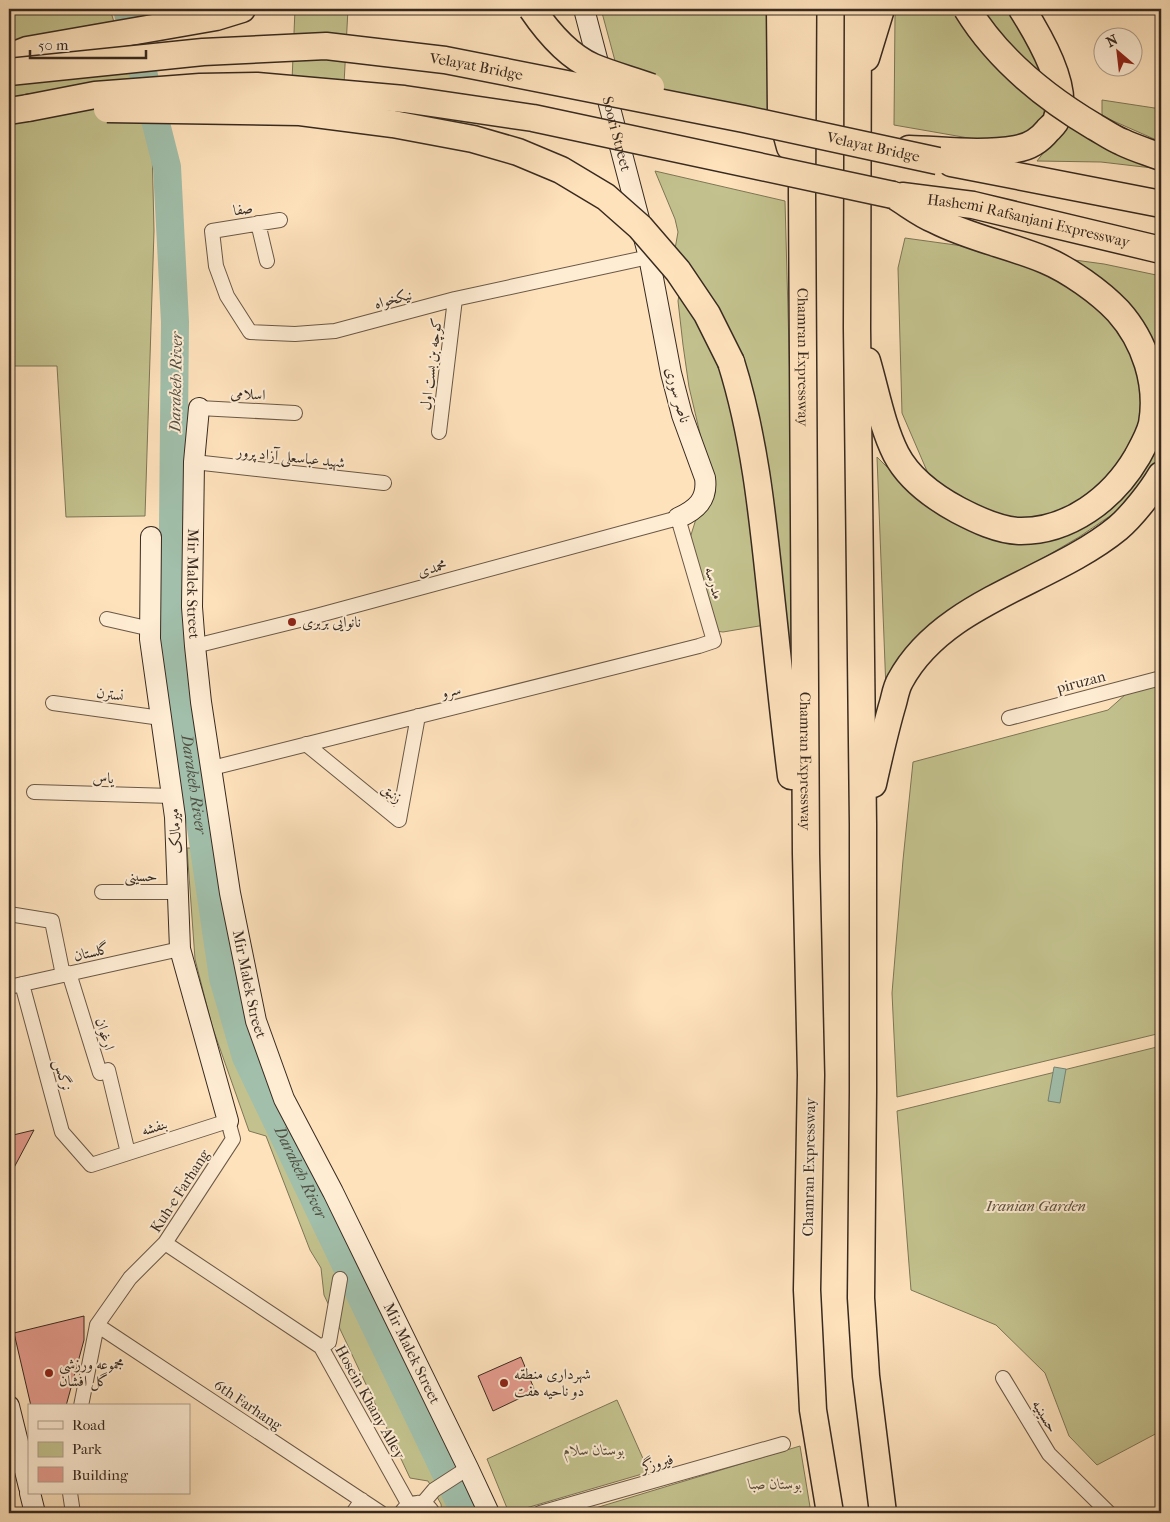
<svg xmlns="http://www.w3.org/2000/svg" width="1170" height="1522" viewBox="0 0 1170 1522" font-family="'IM FELL French Canon',Amiri,serif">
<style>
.green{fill:#c3c28e;stroke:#7e7657}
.water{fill:#a1bfab;stroke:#778373}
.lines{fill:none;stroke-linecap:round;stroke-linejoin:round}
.river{stroke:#a1bfab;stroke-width:28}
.building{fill:#e69c8e;stroke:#382a20}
.street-casing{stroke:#6a5847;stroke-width:16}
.secondary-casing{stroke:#382a20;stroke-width:22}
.highway-casing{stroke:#382a20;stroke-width:29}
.street{stroke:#feecd3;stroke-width:14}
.secondary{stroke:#feecd3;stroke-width:20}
.highway{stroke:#fee2bc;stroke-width:26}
.highway-bridge-casing{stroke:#382a20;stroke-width:29;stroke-linecap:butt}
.highway-bridge{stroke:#fee2bc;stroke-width:26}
.poi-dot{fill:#8f2418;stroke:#feecd3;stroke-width:2}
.labels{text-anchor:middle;stroke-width:4;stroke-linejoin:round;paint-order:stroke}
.street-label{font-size:15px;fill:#382a20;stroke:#feecd3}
.poi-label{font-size:15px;fill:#382a20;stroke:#feecd3;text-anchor:start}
.park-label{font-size:15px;font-style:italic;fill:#5b503c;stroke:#feecd3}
.water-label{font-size:16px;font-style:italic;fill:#524f43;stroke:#feecd3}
</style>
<rect width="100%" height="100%" fill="#fee2bc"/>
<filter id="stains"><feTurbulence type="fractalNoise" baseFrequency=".004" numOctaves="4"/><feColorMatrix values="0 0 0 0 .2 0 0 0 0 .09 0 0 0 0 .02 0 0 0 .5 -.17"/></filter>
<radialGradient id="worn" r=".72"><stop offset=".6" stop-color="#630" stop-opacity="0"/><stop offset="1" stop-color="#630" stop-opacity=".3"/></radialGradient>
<!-- green -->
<path class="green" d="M 9,9 L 110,9 L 152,146 L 154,231 L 145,516 L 66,517 L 57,366 L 9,366 Z
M 295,9 L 348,9 L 344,84 L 292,81 Z
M 601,9 L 776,9 L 778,116 L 621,83 Z
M 897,9 L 1012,9 L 1049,75 L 1042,125 L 1003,144 L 894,125 L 895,16 Z
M 1102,100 L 1161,109 L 1161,142 L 1102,116 Z
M 1062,119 L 1161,169 L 1101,162 L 1037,161 L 1055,138 Z
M 655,171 L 785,201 L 794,533 L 793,657 L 783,649 L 722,321 L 708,291 L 675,249 L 678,232 L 675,219 Z
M 905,238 L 970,247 L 1046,267 L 1106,309 L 1134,347 L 1145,426 L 1102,488 L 1066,511 L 1034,521 L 990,516 L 930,478 L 902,413 L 898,268 Z
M 1067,259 L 1104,264 L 1161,276 L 1161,454 L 1156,465 L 1129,503 L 1079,537 L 970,601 L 886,690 L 877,457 L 913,493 L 981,532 L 1025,544 L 1076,530 L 1113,507 L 1158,375 Z
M 680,288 L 731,388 L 765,625 L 723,632 L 715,631 L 690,538 L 696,519 L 707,505 L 711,480 L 689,387 L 683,345 L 678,301 Z
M 1161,685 L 1161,1033 L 897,1097 L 892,993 L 903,860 L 913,762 L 1108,710 L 1126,694 Z
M 187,848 L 194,848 L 225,1023 L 322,1237 L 452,1513 L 442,1513 L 441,1504 L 428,1481 L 410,1478 L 324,1295 L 321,1268 L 310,1250 L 266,1136 L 249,1131 L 212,1026 L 195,959 Z
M 1161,1046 L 1161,1431 L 1097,1465 L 1069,1436 L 1045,1373 L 996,1325 L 911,1290 L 897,1111 Z
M 617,1400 L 649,1472 L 509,1513 L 487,1459 Z
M 800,1446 L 811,1513 L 579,1513 Z"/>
<!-- water -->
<path class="water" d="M 1054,1067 L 1066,1069 L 1060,1103 L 1048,1101 Z"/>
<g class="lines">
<!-- river -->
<path class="river" id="s1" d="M 127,9 L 167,167 L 175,322 L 172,630 L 223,978 L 246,1057 L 465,1513"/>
</g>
<!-- building -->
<path class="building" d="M 34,1130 L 9,1177 L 9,1136 Z
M 84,1316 L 84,1340 L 66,1406 L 31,1406 L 14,1333 Z
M 521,1357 L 535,1391 L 493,1411 L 478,1376 Z"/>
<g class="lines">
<defs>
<path id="street" d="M 280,220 L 212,231 L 216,266 L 227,296 L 250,332 L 295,334 L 335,331 L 455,299 L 649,257
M 258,223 L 267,261
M 199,408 L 295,413
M 439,432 L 455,299
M 194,462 L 384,483
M 107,619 L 151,629
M 195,646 L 316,616 L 678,518 L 714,641 L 699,646 L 212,768
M 53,703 L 161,718
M 1009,718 L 1161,678
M 306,744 L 399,820 L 418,716
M 34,792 L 172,796
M 102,892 L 178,892
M 9,914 L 52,921 L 63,975
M 69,973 L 100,1073 L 108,1070 L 128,1153
M 22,984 L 62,1132 L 91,1165 L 228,1121 L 233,1139 L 165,1243 L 130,1278 L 97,1325 L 81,1406
M 9,987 L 180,949
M 165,1243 L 321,1347 L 409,1505
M 97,1325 L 381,1513
M 321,1347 L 329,1342 L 340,1279
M 1003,1378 L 1049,1454 L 1109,1513
M 70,1493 L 73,1513
M 423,1503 L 434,1490 L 468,1468
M 353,1513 L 362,1500
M 401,1513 C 409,1500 425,1499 433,1513
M 540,1513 L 783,1444"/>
<g id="secondary">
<path id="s2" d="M 584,9 L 649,257 L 671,373 L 682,415 L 705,478 C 708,500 696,510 678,518"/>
<path id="s3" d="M 199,408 L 194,462 L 192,607 L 195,646 L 201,702 L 230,893 L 256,1021 L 284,1099 L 333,1192 L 468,1468 L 489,1513"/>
<path d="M 151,537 L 150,639 L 175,817 L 180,949 L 228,1121"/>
<path d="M 9,1406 L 29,1487"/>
<path d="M 30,1493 L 35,1513"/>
</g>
<g id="highway">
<path d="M 780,9 L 781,114 L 790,147"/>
<path id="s4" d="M 803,9 L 802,193 L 806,854 L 811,1075 L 807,1290 L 813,1410 L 830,1513"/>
<path d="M 858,9 L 857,328 L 863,824 L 863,1092 L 861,1298 L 866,1376 L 883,1513"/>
<path d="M 9,57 L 27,50 L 216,17 L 242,9"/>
<path d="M 866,58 L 881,9"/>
<path d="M 9,111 L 28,108"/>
<path d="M 909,149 C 944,150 981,155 1016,149 C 1029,147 1040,140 1048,130 C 1051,127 1056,123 1057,118 C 1071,89 1037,33 1022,9"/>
<path d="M 951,163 L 1161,204"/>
<path id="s5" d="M 902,196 L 973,205 L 1161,250"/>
<path d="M 867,361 C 876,392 882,426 896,454 C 909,479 934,497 958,510 C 977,520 998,530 1019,531 C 1069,532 1113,498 1137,457 C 1143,446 1149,436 1152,424 C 1159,384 1145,341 1118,311 C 1100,292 1069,270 1045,260 C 1009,245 970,238 935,220 C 920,214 907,203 893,195"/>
<path d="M 731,362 C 754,435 762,511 770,587 C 777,650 783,713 791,776"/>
<path d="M 873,784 C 879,757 885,730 893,703 C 895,696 896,688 900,681 C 943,601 1051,583 1118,528 C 1132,516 1151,492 1161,475"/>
</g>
</defs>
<!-- street casing -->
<use href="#street" class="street-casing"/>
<!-- secondary casing -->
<use href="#secondary" class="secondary-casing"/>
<!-- highway casing -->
<use href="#highway" class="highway-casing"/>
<!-- street -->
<use href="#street" class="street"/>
<!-- secondary -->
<use href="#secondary" class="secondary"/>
<!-- highway -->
<use href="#highway" class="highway"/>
<defs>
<g id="highway-bridge">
<path d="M 532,9 C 547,31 568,56 593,67 C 612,75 632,80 651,87"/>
<path d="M 967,9 C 997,58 1046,98 1095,127 C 1104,132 1112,138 1122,142 C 1134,148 1148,152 1161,157"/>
<path id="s6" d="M 9,72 L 203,52 L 326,46 L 445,60 L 744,119 L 938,161"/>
<path d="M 28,108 L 95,95 L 200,87 L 257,86 L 404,99 L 533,118 L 893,195"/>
<path d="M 107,109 L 300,112 L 393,124 L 473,139 L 518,152 L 561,170 L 606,197 L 640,227 L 678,271 L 707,314 L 731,362"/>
</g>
</defs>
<!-- highway-bridge casing -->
<use href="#highway-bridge" class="highway-bridge-casing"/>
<!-- highway-bridge -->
<use href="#highway-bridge" class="highway-bridge"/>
</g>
<!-- markers -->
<g class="poi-dot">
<circle cx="292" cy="622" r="5"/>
<circle cx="49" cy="1373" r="5"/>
<circle cx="504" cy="1383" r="5"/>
</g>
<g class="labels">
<!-- street labels -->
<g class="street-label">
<text dy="5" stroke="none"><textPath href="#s6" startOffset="470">Velayat Bridge</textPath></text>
<text dy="5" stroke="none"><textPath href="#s2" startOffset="129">Soori Street</textPath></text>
<text dy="5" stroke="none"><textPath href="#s6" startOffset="875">Velayat Bridge</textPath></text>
<text transform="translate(243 209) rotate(-9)" y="5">صفا</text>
<text dy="5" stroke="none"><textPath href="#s5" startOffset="129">Hashemi Rafsanjani Expressway</textPath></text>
<text transform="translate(393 299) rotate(-15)" y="5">نیکخواه</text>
<text dy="5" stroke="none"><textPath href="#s4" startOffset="348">Chamran Expressway</textPath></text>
<text transform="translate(431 364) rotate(-83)" y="5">کوچه بن بست اول</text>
<text transform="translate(248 394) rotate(3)" y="5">اسلامی</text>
<text transform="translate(678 395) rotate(75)" y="5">ناصر سوری</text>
<text transform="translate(291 457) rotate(6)" y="5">شهید عباسعلی آزاد پرور</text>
<text transform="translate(432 568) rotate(-15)" y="5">محمدی</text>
<text transform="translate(714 583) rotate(74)" y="5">مدرسه</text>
<text dy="5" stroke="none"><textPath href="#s3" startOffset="176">Mir Malek Street</textPath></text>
<text transform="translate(1081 682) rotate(-15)" y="5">piruzan</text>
<text transform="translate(451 691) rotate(-14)" y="5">سرو</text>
<text transform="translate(110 694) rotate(8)" y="5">نسترن</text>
<text dy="5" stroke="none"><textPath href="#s4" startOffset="752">Chamran Expressway</textPath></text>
<text transform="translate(103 778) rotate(1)" y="5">یاس</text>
<text transform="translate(392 793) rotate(39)" y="5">زنبق</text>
<text transform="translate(175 831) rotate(-94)" y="5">میرمالک</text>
<text transform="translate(141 876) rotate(1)" y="5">حسینی</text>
<text transform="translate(91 952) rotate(-13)" y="5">گلستان</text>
<text dy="5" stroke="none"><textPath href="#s3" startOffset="581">Mir Malek Street</textPath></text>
<text transform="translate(105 1034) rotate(73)" y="5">ارغوان</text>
<text transform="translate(63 1075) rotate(75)" y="5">نرگس</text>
<text transform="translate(154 1127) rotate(-18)" y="5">بنفشه</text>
<text transform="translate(809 1167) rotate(-89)" y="5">Chamran Expressway</text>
<text transform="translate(180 1191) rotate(-57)" y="5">Kuh-e Farhang</text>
<text dy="5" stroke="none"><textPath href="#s3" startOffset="986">Mir Malek Street</textPath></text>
<text transform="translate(370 1402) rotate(61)" y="5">Hosein Khany Alley</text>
<text transform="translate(248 1405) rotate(34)" y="5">6th Farhang</text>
<text transform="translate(1045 1416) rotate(59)" y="5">حسینیه</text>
<text transform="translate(657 1463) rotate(-16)" y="5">فیروزگر</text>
</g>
<!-- poi labels -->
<g class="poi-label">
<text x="302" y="627">نانوایی بربری</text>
<text x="59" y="1369">مجموعه ورزشی<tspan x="59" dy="17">گل افشان</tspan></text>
<text x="514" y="1379">شهرداری منطقه<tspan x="514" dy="17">دو ناحیه هفت</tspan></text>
</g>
<!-- park labels -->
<g class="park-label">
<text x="1036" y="1211">Iranian Garden</text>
<text x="594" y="1455">بوستان سلام</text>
<text x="775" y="1489">بوستان صبا</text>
</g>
<!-- water labels -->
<g class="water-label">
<text transform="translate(175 382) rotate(-89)" y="6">Darakeh River</text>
<text dy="6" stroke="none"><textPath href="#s1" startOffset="782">Darakeh River</textPath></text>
<text dy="6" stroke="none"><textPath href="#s1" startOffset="1188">Darakeh River</textPath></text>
</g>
</g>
<!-- margin -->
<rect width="1170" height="1522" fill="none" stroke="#fee2bc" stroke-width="30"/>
<rect x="10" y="10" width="1150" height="1502" fill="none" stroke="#382a20" stroke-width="2.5"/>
<rect x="15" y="15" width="1140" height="1492" fill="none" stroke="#382a20"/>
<!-- legend -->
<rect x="28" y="1404" width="162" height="90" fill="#feecd3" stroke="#af9e8b"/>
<rect x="38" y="1421" width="25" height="8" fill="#feecd3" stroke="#af9e8b"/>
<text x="72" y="1430" font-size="15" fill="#382a20">Road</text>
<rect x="38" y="1442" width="25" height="15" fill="#c3c28e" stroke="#af9e8b"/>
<text x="72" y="1454" font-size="15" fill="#382a20">Park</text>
<rect x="38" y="1467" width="25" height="15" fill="#e69c8e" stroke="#af9e8b"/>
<text x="72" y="1480" font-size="15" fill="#382a20">Building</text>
<!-- north arrow -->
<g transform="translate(1118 52) rotate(332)"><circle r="24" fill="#feecd3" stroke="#af9e8b"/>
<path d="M0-4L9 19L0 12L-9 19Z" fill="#8f2418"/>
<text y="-8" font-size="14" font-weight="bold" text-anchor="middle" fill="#382a20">N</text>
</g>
<!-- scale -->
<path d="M30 50v8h116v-8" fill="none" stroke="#382a20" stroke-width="2.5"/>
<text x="38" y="50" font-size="15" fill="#382a20" stroke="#feecd3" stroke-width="4" paint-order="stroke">50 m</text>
<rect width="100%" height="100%" filter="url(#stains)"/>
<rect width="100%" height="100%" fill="url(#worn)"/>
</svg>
